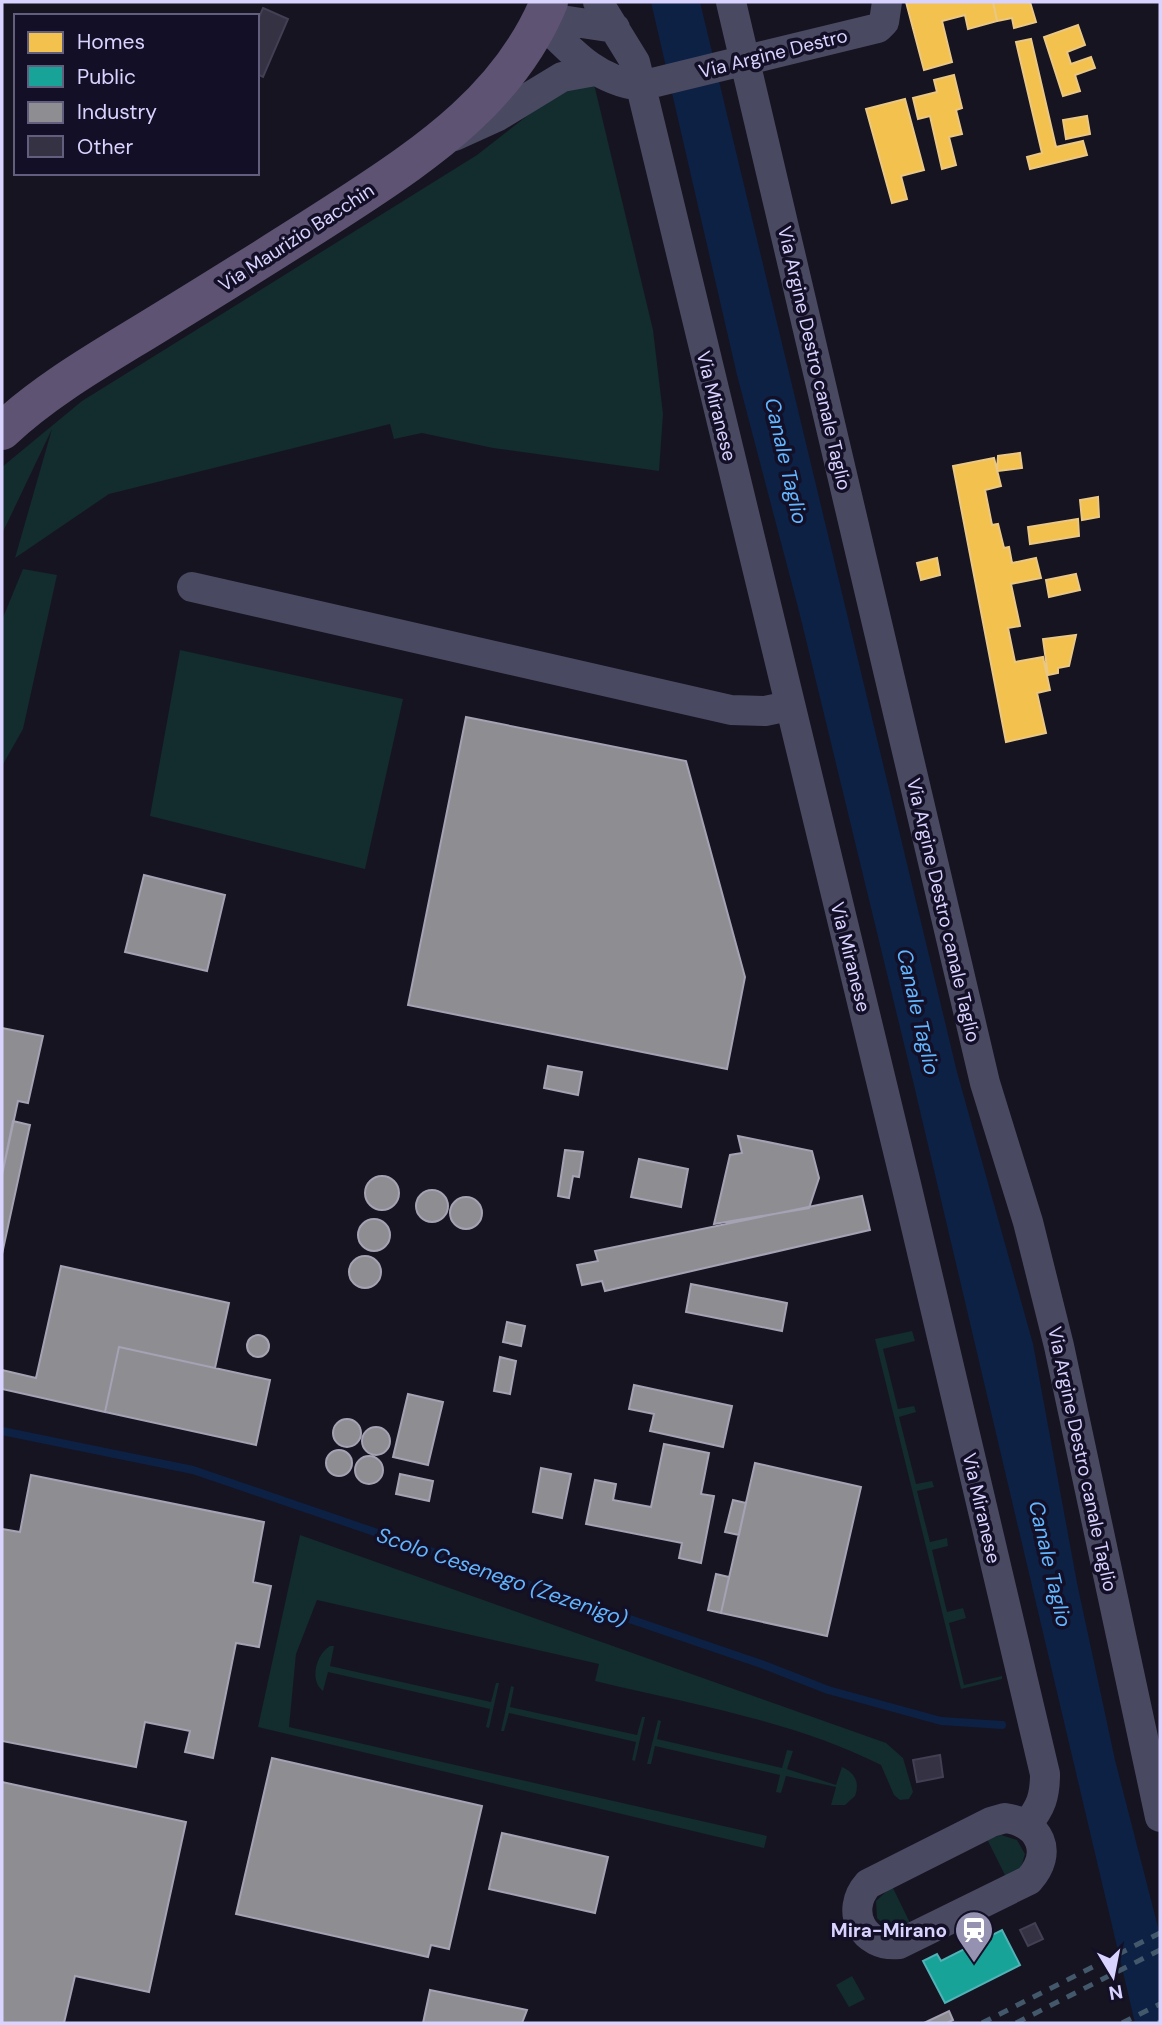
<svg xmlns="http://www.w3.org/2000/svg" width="1162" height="2025" viewBox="0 0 1162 2025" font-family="'DM Sans',sans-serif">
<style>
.green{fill:#132c2d}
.water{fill:#0d2144}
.homes{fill:#f2c14e;stroke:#eac783;stroke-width:2}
.public{fill:#17a398;stroke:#51b2b7;stroke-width:2}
.industry{fill:#8d8d92;stroke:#a4a2b3;stroke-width:2}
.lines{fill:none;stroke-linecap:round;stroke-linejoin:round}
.stream{stroke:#0d2144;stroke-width:8}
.building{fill:#343243;stroke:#433f54;stroke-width:2}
.minor{stroke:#4a4962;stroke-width:30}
.major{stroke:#5e5373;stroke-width:38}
.rail{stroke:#43596b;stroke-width:5;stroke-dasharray:10 9;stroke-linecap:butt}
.labels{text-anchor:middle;stroke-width:7;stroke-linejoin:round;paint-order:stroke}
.street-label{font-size:19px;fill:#d9d4ff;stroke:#130f26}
.poi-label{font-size:19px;font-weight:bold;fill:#d9d4ff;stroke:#130f26;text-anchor:end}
.water-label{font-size:21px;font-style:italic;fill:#62b6ff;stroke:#130f26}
</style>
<rect width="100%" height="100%" fill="#161421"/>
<!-- green -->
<path class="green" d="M 594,84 L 653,330 L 663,414 L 659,471 L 493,448 L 422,433 L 394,439 L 390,424 L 109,494 L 15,558 L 52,429 L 2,534 L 2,467 L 82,401 L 477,155 L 560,90 Z
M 23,569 L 57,575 L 23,729 L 2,766 L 2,620 Z
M 180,650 L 403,699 L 365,869 L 150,816 Z
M 912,1331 L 915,1341 L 883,1349 L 898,1409 L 914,1406 L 916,1412 L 899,1417 L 916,1484 L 932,1481 L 934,1487 L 917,1491 L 930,1542 L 947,1538 L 948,1546 L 932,1550 L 947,1612 L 963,1608 L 966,1618 L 949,1623 L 964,1685 L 1002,1676 L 1002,1679 L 961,1689 L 875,1339 Z
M 300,1535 L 886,1743 L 903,1758 L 913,1792 L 909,1799 L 900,1800 L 894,1795 L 881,1765 C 793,1721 691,1704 595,1681 L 599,1664 L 317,1600 L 296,1654 L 289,1727 L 767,1836 L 764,1848 L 258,1727 Z
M 330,1646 L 334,1646 L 330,1666 L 491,1702 L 496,1683 L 499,1683 L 489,1728 L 486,1727 L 490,1709 L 328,1672 L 323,1691 C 309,1681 316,1654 330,1646 Z
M 511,1686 L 514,1687 L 510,1707 L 637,1735 L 642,1717 L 645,1717 L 635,1761 L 632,1760 L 636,1742 L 509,1713 L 504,1731 L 501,1731 Z
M 658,1720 L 661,1721 L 657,1739 L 782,1768 L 787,1750 L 793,1751 L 787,1769 L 836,1785 L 842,1767 C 855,1773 860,1782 855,1796 L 845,1805 L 831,1805 L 836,1787 L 786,1776 L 781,1793 L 776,1792 L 780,1775 L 655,1746 L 651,1764 L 647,1764 Z
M 1001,1835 L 1017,1840 L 1025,1854 L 1020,1871 L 1007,1879 L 987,1839 Z
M 892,1886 L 912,1927 L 890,1930 L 877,1918 L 876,1901 Z
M 852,1976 L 865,1999 L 849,2007 L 836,1985 Z"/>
<!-- water -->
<path class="water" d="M 651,2 L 700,2 L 957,1072 L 1033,1344 L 1077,1583 L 1115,1760 L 1160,1935 L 1160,2023 L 1135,2023 L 913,1081 L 799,611 L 737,375 Z"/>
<!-- homes -->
<path class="homes" d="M 906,2 L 993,2 L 997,21 L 968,29 L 965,15 L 942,21 L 952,62 L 924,70 Z
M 993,2 L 1030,2 L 1036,22 L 1014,28 L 1012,18 L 997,21 Z
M 1078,25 L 1085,45 L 1067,52 L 1071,64 L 1091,57 L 1095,68 L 1075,75 L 1080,91 L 1063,96 L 1044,37 Z
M 1031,39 L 1056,147 L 1083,141 L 1087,155 L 1030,169 L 1027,157 L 1042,153 L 1016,42 Z
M 954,75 L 962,108 L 956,110 L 962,134 L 949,137 L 956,165 L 942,169 L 930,116 L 918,119 L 913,98 L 937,92 L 934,80 Z
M 905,99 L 924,170 L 901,176 L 907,199 L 892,203 L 866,109 Z
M 1087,116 L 1090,134 L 1066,139 L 1063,120 Z
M 1020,453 L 1022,468 L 997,471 L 998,456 Z
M 994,458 L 1001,486 L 985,490 L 992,525 L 998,524 L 1004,548 L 1009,547 L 1012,563 L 1036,558 L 1041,578 L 1011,584 L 1020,626 L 1008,628 L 1015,662 L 1043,657 L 1050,690 L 1037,693 L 1046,733 L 1006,742 L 953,466 Z
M 1098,497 L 1099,517 L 1082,520 L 1080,500 Z
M 1078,519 L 1079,536 L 1030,544 L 1028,527 Z
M 937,558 L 940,575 L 921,580 L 917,563 Z
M 1076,574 L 1080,590 L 1049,597 L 1046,580 Z
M 1076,635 L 1069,666 L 1058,668 L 1058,673 L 1048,675 L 1043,639 Z"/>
<!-- public -->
<path class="public" d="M 1002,1930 L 1020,1965 L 945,2003 L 923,1961 L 937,1954 L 941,1961 Z"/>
<!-- industry -->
<path class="industry" d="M 466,717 L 686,761 L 745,977 L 727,1069 L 408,1005 Z
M 144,875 L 225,895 L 207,971 L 125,952 Z
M 2,1028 L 43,1036 L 28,1103 L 18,1101 L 2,1175 Z
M 548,1066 L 582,1072 L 578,1095 L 544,1088 Z
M 13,1121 L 30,1125 L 2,1254 L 2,1175 Z
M 738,1136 L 812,1151 L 819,1178 L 809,1208 L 714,1224 L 730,1155 L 742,1153 Z
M 565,1150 L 583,1152 L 579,1177 L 573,1176 L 569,1198 L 558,1196 Z
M 639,1159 L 688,1169 L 681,1207 L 631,1197 Z
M365 1193a17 17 0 1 1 34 0a17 17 0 1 1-34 0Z
M416 1206a16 16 0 1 1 32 0a16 16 0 1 1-32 0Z
M 862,1196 L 870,1230 L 605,1291 L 602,1281 L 582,1285 L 577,1265 L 598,1261 L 595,1251 Z
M450 1213a16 16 0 1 1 32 0a16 16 0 1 1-32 0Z
M358 1235a16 16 0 1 1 32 0a16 16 0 1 1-32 0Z
M349 1272a16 16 0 1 1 32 0a16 16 0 1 1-32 0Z
M 61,1266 L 229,1303 L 215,1368 L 119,1347 L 105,1412 L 2,1389 L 2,1370 L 36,1378 Z
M 691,1284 L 787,1303 L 782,1331 L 686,1312 Z
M 507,1322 L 525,1326 L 521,1346 L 503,1342 Z
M247 1346a11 11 0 1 1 22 0a11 11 0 1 1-22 0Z
M 119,1347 L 270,1380 L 256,1445 L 105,1412 Z
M 500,1357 L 516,1361 L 510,1394 L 494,1391 Z
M 634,1385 L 732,1406 L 723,1447 L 650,1431 L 654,1414 L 629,1409 Z
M 408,1394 L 443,1402 L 428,1465 L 393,1457 Z
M333 1433a14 14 0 1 1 28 0a14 14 0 1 1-28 0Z
M362 1441a14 14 0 1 1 28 0a14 14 0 1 1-28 0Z
M 664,1444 L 709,1453 L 701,1494 L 714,1496 L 701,1563 L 679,1558 L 682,1543 L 586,1524 L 595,1480 L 616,1484 L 613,1500 L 651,1507 Z
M326 1463a13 13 0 1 1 26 0a13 13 0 1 1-26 0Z
M355 1470a14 14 0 1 1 28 0a14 14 0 1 1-28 0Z
M 755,1463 L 861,1487 L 827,1636 L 721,1613 Z
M 541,1468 L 571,1474 L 562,1518 L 533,1512 Z
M 400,1474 L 433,1481 L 429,1501 L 396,1494 Z
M 31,1475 L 264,1522 L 253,1582 L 271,1586 L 259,1647 L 236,1643 L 213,1758 L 185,1752 L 190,1731 L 145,1722 L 136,1767 L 2,1741 L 2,1529 L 20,1532 Z
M 733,1500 L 746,1503 L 739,1535 L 725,1532 Z
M 716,1574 L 729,1577 L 721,1613 L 708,1610 Z
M 272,1758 L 482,1806 L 449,1949 L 431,1945 L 428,1957 L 236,1914 Z
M 2,1782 L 186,1822 L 149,1992 L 75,1976 L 64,2023 L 2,2023 Z
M 502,1833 L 608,1857 L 595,1913 L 489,1889 Z
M 430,1990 L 527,2010 L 522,2023 L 423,2023 Z
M 949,2011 L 953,2020 L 947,2023 L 924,2023 Z"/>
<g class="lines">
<!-- stream -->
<path class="stream" d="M 2,1431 L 193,1470 L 764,1665 L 828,1690 L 941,1721 L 1002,1725"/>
</g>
<!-- building -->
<path class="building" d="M 263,8 L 288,19 L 263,77 L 257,74 L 257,22 Z
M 940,1755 L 943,1777 L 917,1782 L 913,1760 Z
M 1035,1923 L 1043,1939 L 1028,1946 L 1020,1930 Z"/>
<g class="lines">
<!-- minor -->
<path class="minor" d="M 598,2 L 635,62 L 906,1184 L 1045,1774 C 1045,1796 1041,1808 1027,1824
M 731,2 L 985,1083 L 1028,1222 L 1059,1346 L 1160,1817
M 541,21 C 571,51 595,80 640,86 L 878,28 L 884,22 L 887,2
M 541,21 L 568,21 L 615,28
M 454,136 L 498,116 L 562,77 L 595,71
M 192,587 L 731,710 L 765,711 L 789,706
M 1005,1818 C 1040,1823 1054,1852 1029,1880 L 899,1944 C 863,1948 844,1911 868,1884 L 991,1822 Z"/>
<!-- major -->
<path class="major" d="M 2,431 C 47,389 102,358 154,326 C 219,286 284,246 347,205 C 430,151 510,96 549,2"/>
<!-- rail -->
<path class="rail" d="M 982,2023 L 1160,1933
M 1016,2023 L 1160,1950
M 1122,2023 L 1160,2004
M 1158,2023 L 1160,2022"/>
</g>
<!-- icons -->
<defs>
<symbol id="station-pin" viewBox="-11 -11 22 30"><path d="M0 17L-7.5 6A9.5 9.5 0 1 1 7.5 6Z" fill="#9591b1" stroke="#130f26"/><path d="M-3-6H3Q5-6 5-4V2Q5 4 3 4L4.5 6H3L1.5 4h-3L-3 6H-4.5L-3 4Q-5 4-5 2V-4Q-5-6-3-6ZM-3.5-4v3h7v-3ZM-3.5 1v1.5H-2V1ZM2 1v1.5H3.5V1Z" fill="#fff"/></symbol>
</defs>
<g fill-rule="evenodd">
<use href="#station-pin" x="952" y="1908" width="44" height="60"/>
</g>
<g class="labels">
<!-- street labels -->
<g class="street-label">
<text transform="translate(773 53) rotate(-14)" y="7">Via Argine Destro</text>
<text transform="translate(296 237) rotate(-33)" y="7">Via Maurizio Bacchin</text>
<text transform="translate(815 358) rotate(77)" y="7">Via Argine Destro canale Taglio</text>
<text transform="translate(717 406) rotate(76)" y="7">Via Miranese</text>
<text transform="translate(944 910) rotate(77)" y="7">Via Argine Destro canale Taglio</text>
<text transform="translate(851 957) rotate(76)" y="7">Via Miranese</text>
<text transform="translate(1083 1459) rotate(78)" y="7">Via Argine Destro canale Taglio</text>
<text transform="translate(982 1508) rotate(77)" y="7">Via Miranese</text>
</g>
<!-- poi labels -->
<g class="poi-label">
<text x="947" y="1937">Mira-Mirano</text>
</g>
<!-- water labels -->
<g class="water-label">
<text transform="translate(786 461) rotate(77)" y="7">Canale Taglio</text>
<text transform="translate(918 1012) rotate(77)" y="7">Canale Taglio</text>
<text transform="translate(1050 1564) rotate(77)" y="7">Canale Taglio</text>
<text transform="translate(502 1577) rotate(19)" y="7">Scolo Cesenego (Zezenigo)</text>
</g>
</g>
<!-- border -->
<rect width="1162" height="2025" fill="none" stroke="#d9d4ff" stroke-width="7"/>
<!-- legend -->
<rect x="14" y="14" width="245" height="161" fill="#130f26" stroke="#625e7d" stroke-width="2"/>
<rect x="28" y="32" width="35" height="21" fill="#f2c14e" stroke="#625e7d" stroke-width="2"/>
<text x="77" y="49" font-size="21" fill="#d9d4ff">Homes</text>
<rect x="28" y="66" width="35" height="21" fill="#17a398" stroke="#625e7d" stroke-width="2"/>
<text x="77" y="84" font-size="21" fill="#d9d4ff">Public</text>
<rect x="28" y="102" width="35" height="21" fill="#8d8d92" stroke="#625e7d" stroke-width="2"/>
<text x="77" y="119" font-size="21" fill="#d9d4ff">Industry</text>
<rect x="28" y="136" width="35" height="21" fill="#343243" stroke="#625e7d" stroke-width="2"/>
<text x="77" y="154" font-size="21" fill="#d9d4ff">Other</text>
<!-- north arrow -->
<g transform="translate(1113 1976) rotate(170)" stroke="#130f26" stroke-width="5" paint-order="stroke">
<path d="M0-5L12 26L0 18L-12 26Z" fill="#d9d4ff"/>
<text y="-10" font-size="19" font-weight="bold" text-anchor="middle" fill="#d9d4ff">N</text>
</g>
</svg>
